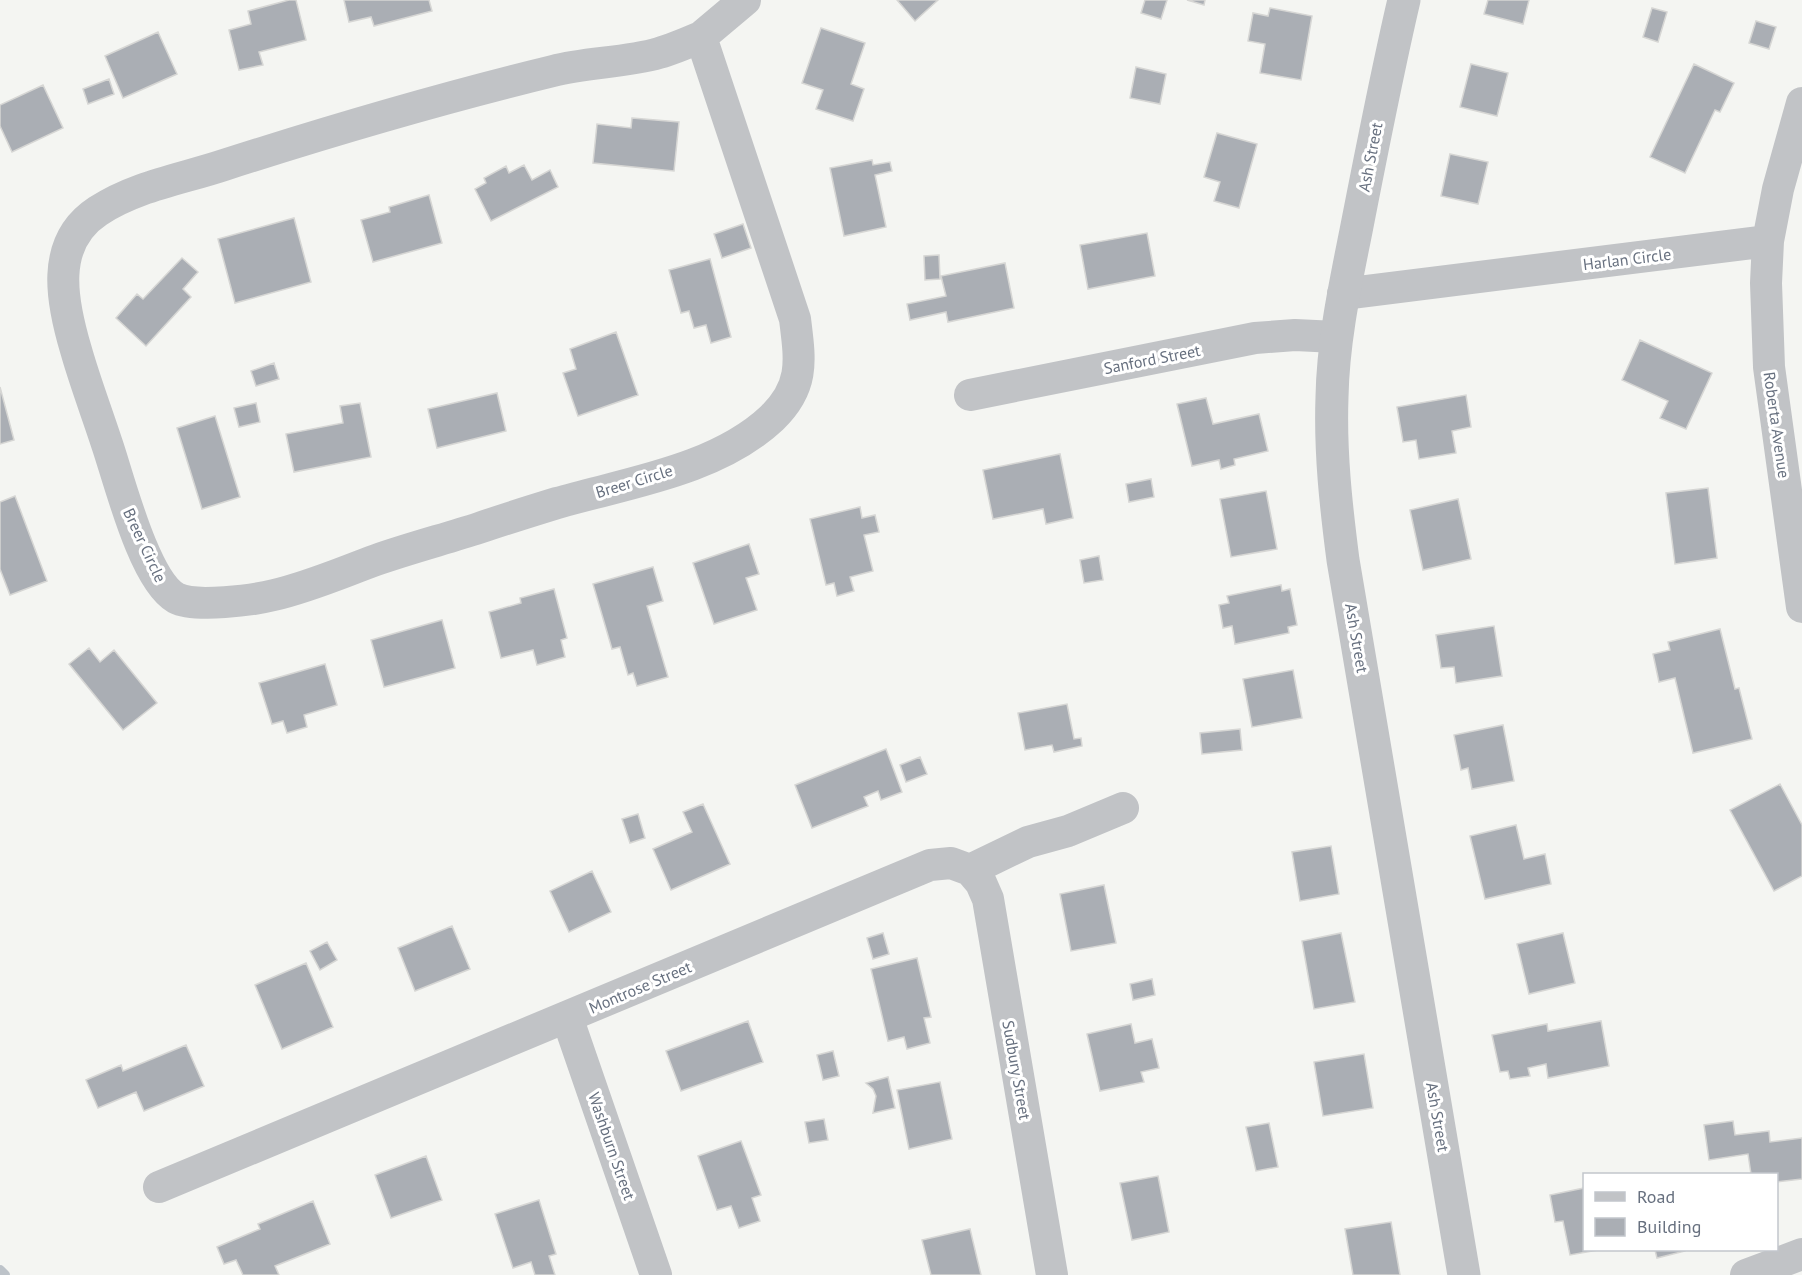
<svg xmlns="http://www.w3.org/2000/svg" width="1802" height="1275" viewBox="0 0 1802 1275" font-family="'PT Sans',sans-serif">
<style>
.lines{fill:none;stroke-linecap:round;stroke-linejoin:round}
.stream{stroke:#bdc3c9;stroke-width:10}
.building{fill:#aaaeb4;stroke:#d6d6d4;stroke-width:1.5}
.minor{stroke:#c1c3c6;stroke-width:32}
.tertiary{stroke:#c1c3c6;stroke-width:33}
.labels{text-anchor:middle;stroke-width:6;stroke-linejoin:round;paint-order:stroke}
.street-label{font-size:16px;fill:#67707f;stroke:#fff}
</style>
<rect width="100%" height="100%" fill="#f4f5f2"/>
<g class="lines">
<!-- stream -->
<path class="stream" d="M 0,1270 L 5,1275"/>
</g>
<!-- building -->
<path class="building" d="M 289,0 L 296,0 L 306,40 L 259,52 L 263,65 L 239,70 L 229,30 L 251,24 L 248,11 Z
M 344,0 L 429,0 L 432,11 L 374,26 L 371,17 L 349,22 Z
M 897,0 L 938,0 L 915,21 Z
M 1145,0 L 1167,0 L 1161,19 L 1141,13 Z
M 1187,0 L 1205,0 L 1204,5 Z
M 1488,0 L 1529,0 L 1523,24 L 1484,14 Z
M 1270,8 L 1312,16 L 1301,80 L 1260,73 L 1265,44 L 1248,41 L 1253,13 L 1268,16 Z
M 1652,8 L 1667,12 L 1658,42 L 1643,37 Z
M 1756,21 L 1776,27 L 1769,49 L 1749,43 Z
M 821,28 L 865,43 L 851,84 L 864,89 L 853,121 L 816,109 L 823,90 L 802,83 Z
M 158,32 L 177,74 L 123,98 L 105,56 Z
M 1471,64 L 1508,73 L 1497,116 L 1460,107 Z
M 1694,64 L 1734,83 L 1720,112 L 1715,110 L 1685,173 L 1650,157 Z
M 1136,67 L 1166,74 L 1160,104 L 1130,98 Z
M 109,79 L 114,94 L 88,104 L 83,89 Z
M 43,85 L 63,128 L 12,152 L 0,126 L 0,105 Z
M 632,118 L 679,122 L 674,171 L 593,163 L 597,124 L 631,128 Z
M 1217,133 L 1257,144 L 1239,208 L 1214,201 L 1220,182 L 1204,177 Z
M 1450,154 L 1488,162 L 1478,204 L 1441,196 Z
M 872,160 L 873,165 L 890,162 L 892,171 L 875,175 L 886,227 L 844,236 L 830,168 Z
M 524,165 L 532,180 L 550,170 L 558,187 L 491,221 L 475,189 L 486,183 L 484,178 L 506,166 L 509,173 Z
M 429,195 L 442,243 L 373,262 L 361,220 L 390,212 L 389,207 Z
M 294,218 L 311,282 L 235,303 L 218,239 Z
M 743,224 L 751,248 L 722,258 L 714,234 Z
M 1147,233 L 1155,276 L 1088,289 L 1080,245 Z
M 939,255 L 940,279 L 925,280 L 924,256 Z
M 182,258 L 198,272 L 183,289 L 191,297 L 146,346 L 116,318 L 137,294 L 143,299 Z
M 710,259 L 731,337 L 711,343 L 706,325 L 694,328 L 689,311 L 681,313 L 669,270 Z
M 1005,263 L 1014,308 L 948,322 L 946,312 L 910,320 L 907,304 L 946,296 L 941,276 Z
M 616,332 L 638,395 L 578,416 L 563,373 L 576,369 L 570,349 Z
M 1640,340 L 1712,373 L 1686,429 L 1660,418 L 1668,401 L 1622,380 Z
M 274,363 L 279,379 L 256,386 L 251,371 Z
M 0,387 L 14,440 L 0,444 Z
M 497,393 L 506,431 L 437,448 L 428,409 Z
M 1466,395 L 1471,427 L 1452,431 L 1456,453 L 1419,459 L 1416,440 L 1403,442 L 1397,407 Z
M 1206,398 L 1213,424 L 1259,414 L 1268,451 L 1234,459 L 1235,465 L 1221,469 L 1219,460 L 1192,466 L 1177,404 Z
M 256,403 L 260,422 L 239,427 L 234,408 Z
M 360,403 L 371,457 L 294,472 L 286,434 L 343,423 L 340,406 Z
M 215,416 L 240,497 L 202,509 L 177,428 Z
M 1060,454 L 1073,518 L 1046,524 L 1043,509 L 993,519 L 983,470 Z
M 1151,479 L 1154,497 L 1129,502 L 1126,484 Z
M 1708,488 L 1717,558 L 1675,564 L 1666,493 Z
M 1266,491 L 1277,549 L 1231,557 L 1220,499 Z
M 15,496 L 47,581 L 10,595 L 0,569 L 0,502 Z
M 1458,499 L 1471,559 L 1423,570 L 1410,510 Z
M 860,507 L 862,518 L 875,515 L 879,532 L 864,535 L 873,571 L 850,577 L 854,591 L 837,596 L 834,583 L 826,585 L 810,519 Z
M 749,544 L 759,574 L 746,578 L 757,610 L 714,624 L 693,563 Z
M 1099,556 L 1103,580 L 1084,583 L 1080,560 Z
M 653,567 L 663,601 L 647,606 L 668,677 L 637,686 L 633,673 L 628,675 L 620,647 L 612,649 L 593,584 Z
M 1281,585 L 1282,591 L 1290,589 L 1297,625 L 1288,627 L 1289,633 L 1235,644 L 1232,626 L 1223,628 L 1219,605 L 1229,603 L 1227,596 Z
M 554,589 L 567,638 L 561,640 L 565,657 L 537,665 L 533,650 L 501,658 L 489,612 L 521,603 L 520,598 Z
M 442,620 L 455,668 L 384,687 L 371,640 Z
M 1494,626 L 1502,676 L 1456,683 L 1454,667 L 1441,668 L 1436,635 Z
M 1720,629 L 1735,689 L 1739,688 L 1752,739 L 1693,753 L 1675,678 L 1659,682 L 1653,654 L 1670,650 L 1668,642 Z
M 89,648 L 100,662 L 114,650 L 157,703 L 123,730 L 69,664 Z
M 325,664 L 337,705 L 304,715 L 307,727 L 287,733 L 283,721 L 272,724 L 259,683 Z
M 1293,670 L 1302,718 L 1252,727 L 1243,679 Z
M 1067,704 L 1074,739 L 1081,738 L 1082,746 L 1054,752 L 1052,745 L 1025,750 L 1018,713 Z
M 1503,725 L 1514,781 L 1472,789 L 1468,768 L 1461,770 L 1454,735 Z
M 1240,729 L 1242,750 L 1202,754 L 1200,733 Z
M 886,749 L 902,792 L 881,800 L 878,791 L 864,797 L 868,806 L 812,828 L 795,785 Z
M 920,757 L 927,774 L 906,782 L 900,765 Z
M 1780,784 L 1802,825 L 1802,876 L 1774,891 L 1730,810 Z
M 703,804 L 730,864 L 671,890 L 653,849 L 692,832 L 683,812 Z
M 638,814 L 645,838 L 630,843 L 622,819 Z
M 1516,825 L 1524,859 L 1545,854 L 1551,884 L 1485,899 L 1470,836 Z
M 1331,846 L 1339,894 L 1300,901 L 1292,852 Z
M 592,871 L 611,912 L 569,932 L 550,891 Z
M 1104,885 L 1116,943 L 1071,951 L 1060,894 Z
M 452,926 L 470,969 L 415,991 L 398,948 Z
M 883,933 L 889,954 L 873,959 L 867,938 Z
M 1341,933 L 1355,1002 L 1314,1009 L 1302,941 Z
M 1563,933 L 1575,983 L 1529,994 L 1517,944 Z
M 327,942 L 337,960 L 320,970 L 310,951 Z
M 917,958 L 931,1017 L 924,1018 L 930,1043 L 907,1049 L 904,1037 L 888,1041 L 871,969 Z
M 306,963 L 333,1027 L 282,1049 L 255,985 Z
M 1152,979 L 1155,995 L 1133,1000 L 1130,984 Z
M 748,1021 L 763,1062 L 681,1091 L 666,1051 Z
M 1601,1021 L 1609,1066 L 1548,1078 L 1546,1064 L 1528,1068 L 1530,1076 L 1510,1079 L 1508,1071 L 1500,1072 L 1492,1035 L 1547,1024 L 1548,1031 Z
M 1131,1024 L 1135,1043 L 1152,1039 L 1159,1068 L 1141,1072 L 1144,1082 L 1100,1091 L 1087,1034 Z
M 186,1045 L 204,1086 L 144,1111 L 136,1092 L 98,1108 L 86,1080 L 121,1065 L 123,1071 Z
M 833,1051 L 839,1076 L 823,1080 L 817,1055 Z
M 1364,1054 L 1373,1108 L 1323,1116 L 1314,1062 Z
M 888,1077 L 895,1108 L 873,1113 L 876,1096 L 873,1089 L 866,1083 Z
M 940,1082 L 952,1139 L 909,1149 L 897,1090 Z
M 824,1119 L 828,1140 L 809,1143 L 805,1122 Z
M 1733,1121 L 1735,1135 L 1769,1131 L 1770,1142 L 1802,1138 L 1802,1179 L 1776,1182 L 1776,1174 L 1751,1174 L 1748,1154 L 1709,1160 L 1704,1125 Z
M 1269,1123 L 1278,1167 L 1256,1171 L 1246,1127 Z
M 741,1141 L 761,1195 L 752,1198 L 760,1221 L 739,1228 L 731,1206 L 717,1210 L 698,1156 Z
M 426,1156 L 442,1200 L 391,1218 L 375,1175 Z
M 1158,1176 L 1169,1232 L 1132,1240 L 1120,1183 Z
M 1584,1188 L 1584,1250 L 1598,1250 L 1570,1255 L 1563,1221 L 1555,1222 L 1550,1195 Z
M 539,1200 L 556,1254 L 549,1256 L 555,1275 L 535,1275 L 531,1262 L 513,1268 L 495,1214 Z
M 313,1201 L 330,1244 L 275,1266 L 279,1275 L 243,1275 L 236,1260 L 224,1264 L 217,1247 L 260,1229 L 258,1224 Z
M 1391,1222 L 1400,1275 L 1353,1275 L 1345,1229 Z
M 970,1229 L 981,1275 L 931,1275 L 922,1240 Z
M 1655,1250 L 1685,1250 L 1685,1251 L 1657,1258 Z"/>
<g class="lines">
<!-- minor -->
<path class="minor" d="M 701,37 L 795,319 C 800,360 805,386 772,418 C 717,470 627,483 557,503 C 531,511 505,519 479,528 C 445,539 410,548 376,560 C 343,572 309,587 274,595 C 254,600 195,608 176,598 C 144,580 119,479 107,444 C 97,413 85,382 76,350 C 62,303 49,243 98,211 C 136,186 182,179 224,165 C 333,130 442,98 553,71 C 587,62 625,63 659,53 C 673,49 687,43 701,37 Z
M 701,37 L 745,0
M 1768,241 L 1766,283 L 1769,367 L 1802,607
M 1343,294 L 1768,241 L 1778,189 L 1802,103
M 970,395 L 1255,338 L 1295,335 L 1336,337
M 970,870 L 981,883 L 988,899 L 1052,1275
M 567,1017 L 656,1275
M 159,1187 L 930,865 L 951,863 L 970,870 L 1028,842 L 1068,831 L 1123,808
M 1746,1275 L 1802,1254"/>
<!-- tertiary -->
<path class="tertiary" d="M 1404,0 C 1386,77 1371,154 1356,231 C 1345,286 1333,341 1332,397 C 1330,452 1336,506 1343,560 L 1464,1275"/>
</g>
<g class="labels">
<!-- street labels -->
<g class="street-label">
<text transform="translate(1370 157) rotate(-79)" y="6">Ash Street</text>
<text transform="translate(1627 259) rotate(-7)" y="6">Harlan Circle</text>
<text transform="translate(1152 359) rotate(-11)" y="6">Sanford Street</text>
<text transform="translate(1777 425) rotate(82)" y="6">Roberta Avenue</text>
<text transform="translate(634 481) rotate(-17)" y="6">Breer Circle</text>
<text transform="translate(145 545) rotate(65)" y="6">Breer Circle</text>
<text transform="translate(1357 638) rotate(80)" y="6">Ash Street</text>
<text transform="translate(640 987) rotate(-23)" y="6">Montrose Street</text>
<text transform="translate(1017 1070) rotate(80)" y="6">Sudbury Street</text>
<text transform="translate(1438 1117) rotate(80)" y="6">Ash Street</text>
<text transform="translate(612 1146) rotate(71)" y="6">Washburn Street</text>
</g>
</g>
<!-- legend -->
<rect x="1583" y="1173" width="195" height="78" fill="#ffffff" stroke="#c2c6cc" stroke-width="1.5"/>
<rect x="1595" y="1192" width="30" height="9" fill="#c1c3c6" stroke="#c2c6cc" stroke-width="1.5"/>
<text x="1637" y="1203" font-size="18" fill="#67707f">Road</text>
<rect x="1595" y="1218" width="30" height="18" fill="#aaaeb4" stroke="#c2c6cc" stroke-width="1.5"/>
<text x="1637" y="1233" font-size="18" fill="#67707f">Building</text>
</svg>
